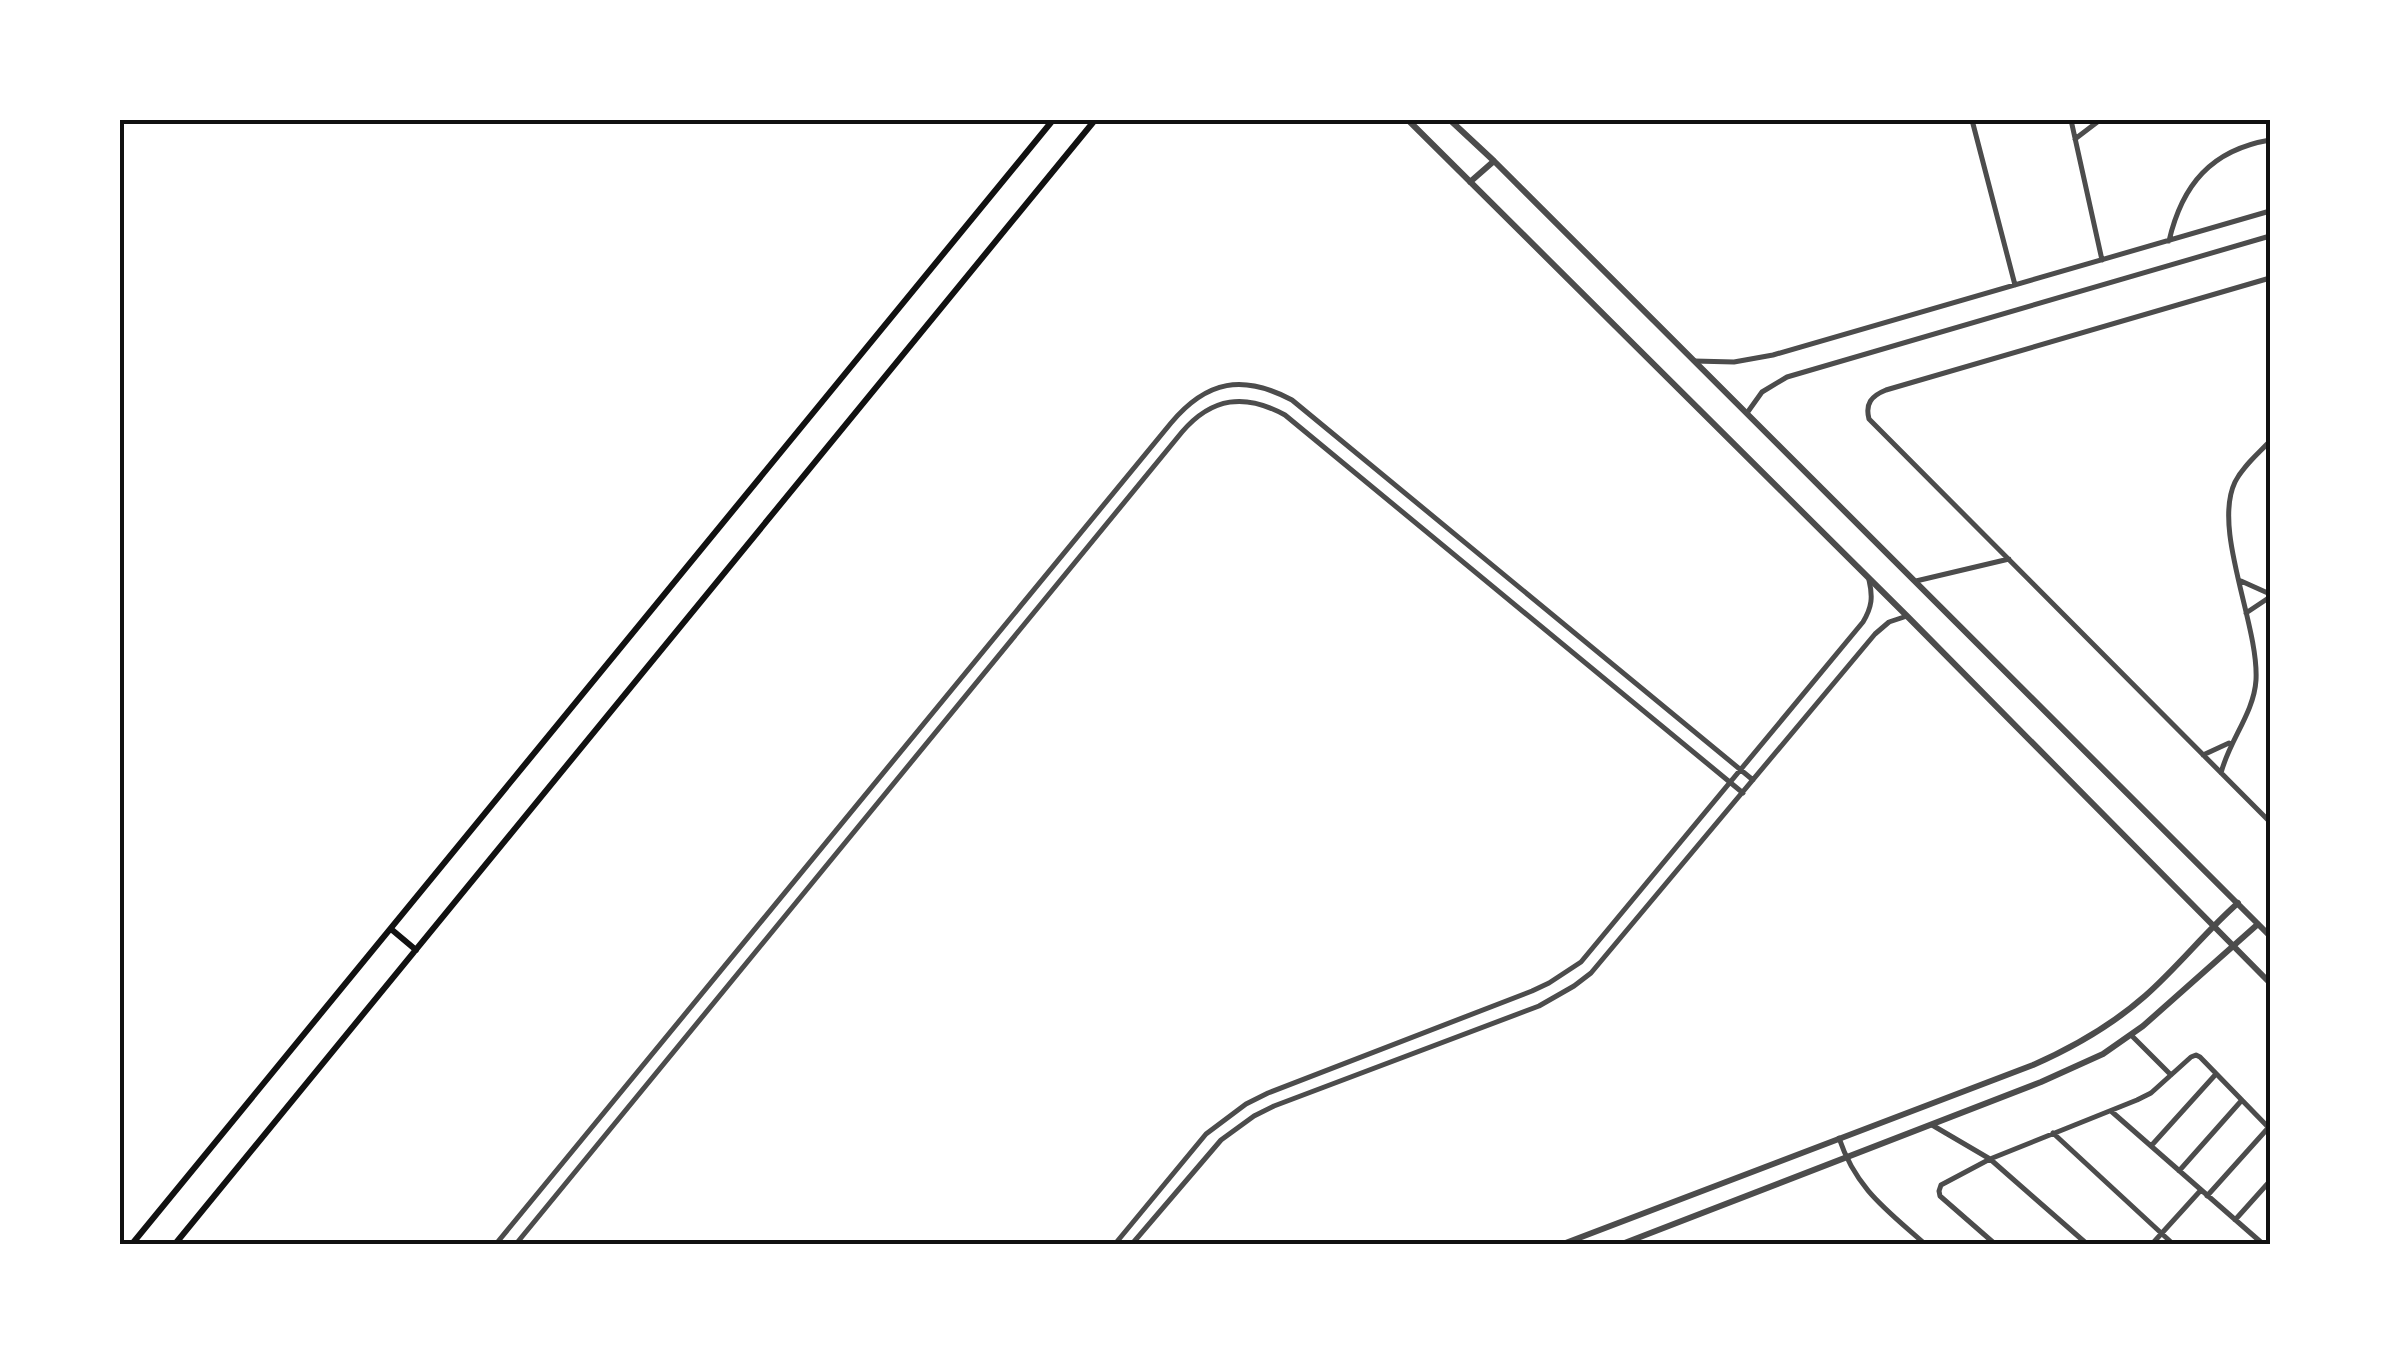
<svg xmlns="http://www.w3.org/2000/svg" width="2390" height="1364" viewBox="0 0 2390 1364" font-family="Manrope,sans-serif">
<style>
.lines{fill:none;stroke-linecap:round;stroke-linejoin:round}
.minor{stroke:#4c4c4c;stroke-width:5}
.tertiary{stroke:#4c4c4c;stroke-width:6}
.secondary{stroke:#111;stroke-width:6}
.neatline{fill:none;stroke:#111;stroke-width:4}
</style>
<rect width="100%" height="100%" fill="#fff"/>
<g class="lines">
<!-- minor -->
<path class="minor" d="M 1972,120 L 2015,285
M 2071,120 L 2102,260
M 2075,139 L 2100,120
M 2169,241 C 2182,185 2211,150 2270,140
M 2270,278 L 1886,390 C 1871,396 1865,404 1869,419 L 2270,822
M 1694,361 L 1734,362 L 1773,355 L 2270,211
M 1747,413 L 1762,392 L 1787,377 L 2270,236
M 1916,581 L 2009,559
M 2241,581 L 2270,594
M 2246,613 L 2270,597
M 2203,755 L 2229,743
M 2221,773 C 2229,741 2254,713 2256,680 C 2259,625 2212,530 2235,482 C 2243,466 2258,454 2270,441
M 2131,1035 L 2171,1075
M 2111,1111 L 2263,1244
M 1932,1125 L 1990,1159 L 2087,1244
M 2053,1133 L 2173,1244
M 1839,1138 C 1856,1189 1887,1210 1925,1244
M 2151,1146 L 2216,1074
M 2179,1171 L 2242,1100
M 2207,1196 L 2269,1127
M 2235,1220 L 2270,1181
M 496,1244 L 1171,423 C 1207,380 1243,374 1292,400 L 1753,780
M 516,1244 L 1182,432 C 1212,397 1245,393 1285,415 L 1743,793
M 1115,1244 L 1206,1134 L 1246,1104 L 1268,1093 L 1532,991 L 1549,983 L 1581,962 L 1863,622 C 1872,607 1873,597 1869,580
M 1132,1244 L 1221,1140 L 1254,1116 L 1274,1106 L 1539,1006 L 1574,986 L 1591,973 L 1875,634 L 1889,622 L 1907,616
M 1995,1244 L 1940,1196 L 1939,1191 L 1941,1185 L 1990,1159 L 2137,1100 L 2151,1093 L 2191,1057 L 2196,1055 L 2200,1057 L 2270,1129
M 2152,1244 L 2201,1190"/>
<!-- tertiary -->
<path class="tertiary" d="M 1408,120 L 1907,616 L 2270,983
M 1450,120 L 1494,161 L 2270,936
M 1470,182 L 1494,161
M 1563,1244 L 2033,1065 C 2074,1047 2112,1025 2145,996 C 2178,967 2205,932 2238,903
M 1622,1244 L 2041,1082 L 2103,1054 L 2143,1026 L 2258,924"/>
<!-- secondary -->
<path class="secondary" d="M 391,929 L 416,950
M 132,1244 L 1053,120
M 175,1244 L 1095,120"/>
</g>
<!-- border -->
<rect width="2390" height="1364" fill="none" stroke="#ffffff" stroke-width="245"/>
<rect x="122" y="122" width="2146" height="1120" class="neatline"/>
</svg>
